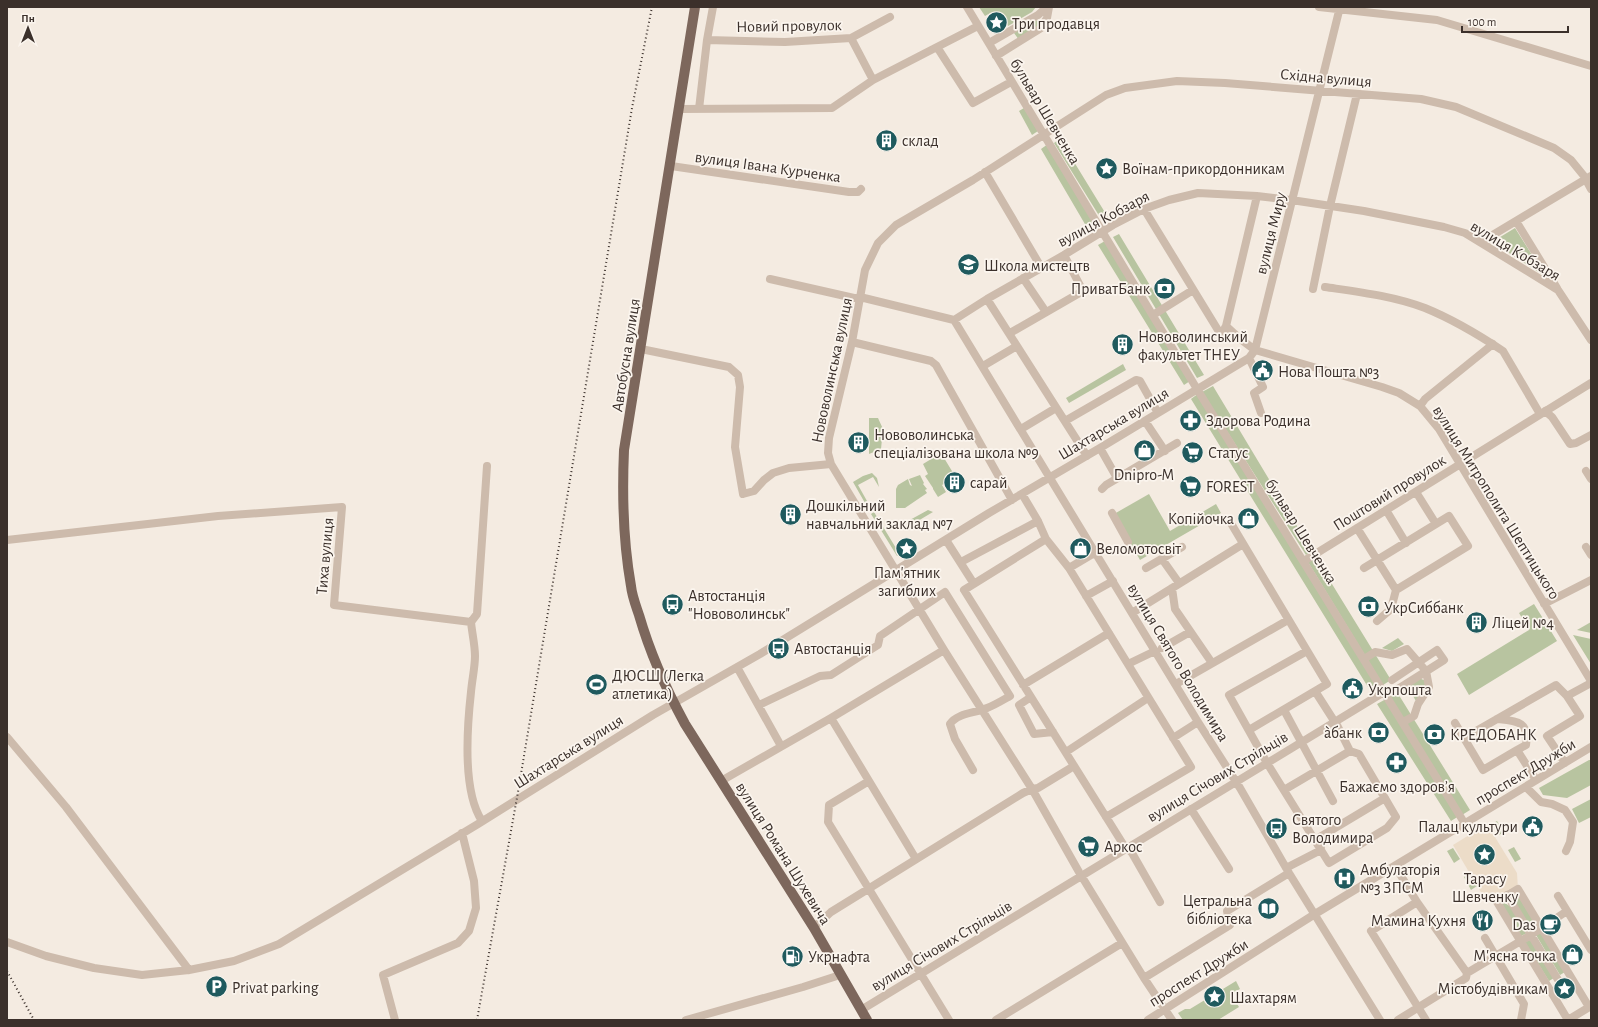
<svg xmlns="http://www.w3.org/2000/svg" width="1598" height="1027" viewBox="0 0 1598 1027" font-family="'Alegreya Sans',sans-serif">
<style>
.green{fill:#b8c4a0}
.plaza{fill:#ecdcc8}
.lines{fill:none;stroke-linecap:round;stroke-linejoin:round}
.minor{stroke:#cdbbac;stroke-width:8}
.major{stroke:#7d675c;stroke-width:10}
.rail{stroke:#3b302b;stroke-width:2;stroke-dasharray:1 3;stroke-linecap:butt}
.labels{text-anchor:middle;stroke-width:3.5;stroke-linejoin:round;paint-order:stroke}
.poi-label{font-size:16px;fill:#3b302b;stroke:#fbf5ee;text-anchor:start}
.street-label{font-size:16px;fill:#3b302b;stroke:#fbf5ee}
</style>
<rect width="100%" height="100%" fill="#f4ebe1"/>
<!-- green -->
<path class="green" d="M 979,7 L 1036,7 L 1032,12 L 1008,26 C 1002,15 997,8 985,16 Z
M 1039,20 L 1041,23 L 1019,40 L 1014,33 L 1034,21 Z
M 1024,108 L 1038,131 L 1032,135 L 1019,111 Z
M 1060,139 L 1109,219 L 1103,222 L 1054,143 Z
M 1048,144 L 1096,227 L 1089,231 L 1041,149 Z
M 1515,228 L 1546,277 L 1492,242 Z
M 1119,234 L 1204,375 L 1197,378 L 1113,237 Z
M 1105,241 L 1190,381 L 1184,385 L 1098,245 Z
M 1123,364 L 1126,370 L 1069,403 L 1066,398 Z
M 1213,386 L 1312,551 L 1306,555 L 1202,392 Z
M 1199,393 L 1380,687 L 1371,692 L 1191,399 Z
M 869,418 L 878,418 L 883,429 L 881,449 L 869,454 Z
M 941,453 L 955,476 L 942,485 L 946,492 L 938,497 L 933,489 L 933,488 L 925,476 L 928,474 L 923,464 Z
M 872,473 L 877,478 L 879,487 L 873,477 L 858,485 L 867,501 L 865,503 L 853,482 L 863,476 Z
M 920,475 L 924,483 L 923,484 L 927,489 L 925,490 L 927,493 L 905,508 L 896,508 L 896,489 L 898,485 L 908,479 L 910,485 L 912,486 L 909,479 Z
M 1149,494 L 1170,531 L 1216,504 L 1221,513 L 1140,560 L 1114,514 Z
M 928,510 L 933,512 L 911,525 L 908,521 Z
M 874,512 L 899,553 L 908,548 L 907,550 L 897,556 L 871,514 Z
M 1316,558 L 1391,680 L 1383,685 L 1308,562 Z
M 1534,604 L 1557,641 L 1469,695 L 1457,674 L 1529,630 L 1519,613 Z
M 1591,622 L 1591,633 L 1577,630 Z
M 1573,635 L 1591,639 L 1591,664 Z
M 1398,638 L 1404,644 L 1392,651 L 1382,648 Z
M 1419,678 L 1426,681 L 1427,686 L 1416,701 L 1407,686 Z
M 1397,692 L 1470,810 L 1462,815 L 1389,697 Z
M 1386,699 L 1459,816 L 1451,821 L 1377,704 Z
M 1589,760 L 1591,760 L 1591,785 L 1567,798 L 1543,795 L 1539,788 Z
M 1591,799 L 1591,817 L 1579,823 L 1572,809 Z
M 1497,821 L 1504,832 L 1499,835 L 1492,824 Z
M 1514,847 L 1521,859 L 1515,862 L 1508,850 Z
M 1453,848 L 1460,859 L 1454,863 L 1447,851 Z
M 1469,874 L 1477,886 L 1471,890 L 1464,877 Z
M 1516,892 L 1537,927 L 1532,930 L 1511,896 Z
M 1502,901 L 1511,907 L 1527,933 L 1521,936 L 1500,902 Z
M 1541,932 L 1565,972 L 1560,975 L 1536,935 Z
M 1529,938 L 1554,978 L 1549,981 L 1524,941 Z
M 1236,981 L 1240,989 L 1231,994 L 1239,1007 L 1218,1020 L 1183,1020 L 1178,1013 L 1185,1009 L 1190,1009 Z"/>
<!-- plaza -->
<path class="plaza" d="M 1487,824 L 1517,873 L 1518,889 L 1497,902 L 1482,894 L 1453,845 Z"/>
<g class="lines">
<!-- minor -->
<path class="minor" d="M 967,7 L 1197,389 L 1465,824
M 1319,7 L 1437,20 L 1591,66
M 851,38 L 873,80
M 707,40 L 785,42 L 851,38 L 890,17
M 989,43 L 1038,15 L 1047,7
M 937,47 L 978,26
M 996,56 L 1041,28 L 1047,18 L 1049,7
M 680,109 L 832,108 L 873,80 L 937,47 L 973,103 L 1011,82
M 699,109 L 707,40 L 713,7
M 671,166 L 849,192 L 858,192 L 861,189
M 985,172 L 1041,267
M 1144,209 L 1221,335 L 1226,326 L 1257,196
M 1516,221 L 1557,288
M 1481,242 L 1591,176
M 1023,278 L 1046,312
M 770,279 L 854,298 L 864,298 L 954,320 L 987,299 L 1064,255 L 1113,225 L 1144,209 L 1169,200 L 1198,193 L 1257,196 L 1298,201 L 1364,211 L 1444,227 L 1465,233 L 1558,290 L 1591,340
M 1325,287 C 1359,292 1393,296 1425,308 C 1452,319 1479,335 1503,351 L 1540,414
M 1313,289 L 1330,206 L 1357,94
M 987,299 L 1087,456
M 1153,315 L 1193,290
M 954,320 L 1198,722 L 1240,788 L 1289,873 L 1380,1020
M 1226,326 L 1239,338 L 1255,350 L 1382,387 L 1399,393 L 1420,406 L 1439,429 L 1591,681
M 1010,333 L 1083,291 L 1064,255
M 852,342 L 931,361 L 936,365 L 1012,500
M 641,349 L 729,367 L 738,375 L 740,387 L 735,447 L 743,494 L 754,491 L 764,480 L 773,473 L 789,468 L 831,464
M 1249,358 L 1263,387 L 1254,393 L 1261,413
M 983,366 L 1017,346
M 1420,406 L 1425,399 L 1493,344
M 1545,411 L 1552,417 L 1570,444 L 1576,443 L 1591,435
M 1065,421 L 1136,380 L 1140,381 L 1158,413
M 1145,421 L 1165,451
M 1021,429 L 1056,408
M 1100,448 L 1117,478
M 1586,471 L 1591,479
M 1102,489 L 1106,485 L 1177,443
M 1416,492 L 1436,524
M 1022,494 L 1038,521 L 1046,539 L 1069,568 L 1191,767 L 1106,817
M 1386,510 L 1406,543
M 1112,513 L 1128,542
M 1232,525 L 1327,684 L 1249,730
M 1357,528 L 1396,590
M 1046,539 L 964,590 L 1123,844 L 1132,853 L 1160,902
M 7,540 L 218,516 L 342,507 L 334,605 L 471,622 C 472,633 475,645 475,656 C 475,667 472,680 471,692 C 467,728 462,791 482,821
M 946,540 L 974,584
M 1586,547 L 1591,555
M 1162,559 L 1179,583
M 1304,561 L 1591,383
M 961,562 L 1038,521
M 1069,568 L 1096,552
M 1146,568 L 1182,547
M 1364,568 L 1449,516 L 1468,546 L 1396,590 L 1391,609 L 1377,621
M 1172,588 L 1175,609 L 1212,663
M 1086,596 L 1113,581
M 1544,604 L 1591,580
M 1132,613 L 1243,544
M 471,622 L 477,614 L 487,466
M 1162,648 L 1190,632
M 1307,651 L 1229,695 L 1267,763 L 1329,863 L 1387,828 L 1396,817 L 1359,754 L 1350,751 L 1338,727 L 1315,691
M 1364,659 L 1375,652 L 1392,655 L 1407,649 L 1426,671 L 1429,687 L 1418,704 L 1414,716 L 1403,722
M 1128,664 L 1155,651
M 737,667 L 781,746
M 1392,680 L 1437,650 L 1444,660 L 1398,689
M 1176,684 L 1288,620
M 1023,685 L 1109,633
M 1031,697 L 1019,705 L 1034,734 L 1053,732
M 759,705 L 820,676 L 831,675 L 878,645 L 880,636 L 945,592 L 1010,696 C 1003,700 995,705 987,708 C 976,713 957,713 950,724 L 955,739 L 973,770
M 1284,710 L 1333,801
M 831,718 L 916,859
M 1497,719 C 1516,721 1530,721 1526,745 L 1517,750 L 1536,780
M 1455,723 L 1483,770 L 1517,750
M 7,737 L 66,807 L 189,970
M 1173,738 L 1198,722
M 1464,738 L 1556,685 L 1567,696
M 1066,752 L 1148,698
M 1565,763 L 1547,736 L 1580,716 L 1567,696 L 1591,683
M 721,781 L 831,718 L 944,650
M 869,781 L 829,805 L 828,822 L 949,1020
M 1526,787 L 1541,802 L 1552,804 L 1565,810 L 1573,822 L 1570,842 L 1566,851
M 1284,790 L 1350,751
M 1191,809 L 1229,869
M 1395,866 L 1417,902 L 1467,973 L 1466,978 L 1398,1020
M 1286,868 L 1321,850 L 1320,837 L 1385,798
M 1507,895 L 1560,983
M 1558,896 L 1591,950
M 1417,902 L 1371,931 L 1426,1020
M 814,928 C 818,922 825,918 831,912 L 1023,793 L 1032,789 L 1038,788 L 1074,766
M 1485,938 L 1524,1004 L 1521,1020
M 7,942 L 46,956 L 94,968 L 142,975 L 189,970 L 234,961 L 279,944 L 478,824 L 653,715 L 760,654 L 989,513 L 1100,448 L 1249,358 L 1255,350 L 1340,7
M 1467,973 L 1531,935 L 1567,911
M 1144,978 L 1230,925 L 1227,911 L 1289,873
M 861,1010 L 1384,692
M 395,1020 L 383,975 L 458,943 L 469,931 L 476,908 L 474,881 L 462,833
M 686,1020 L 803,987 L 840,975
M 996,1020 L 1122,943
M 1148,1020 L 1315,914 L 1591,747
M 1172,1020 L 1144,978 L 1079,872 L 1032,789 L 944,650 L 831,464 L 828,453 L 829,438 L 852,342 L 865,270 L 878,243 L 896,225 L 973,180 L 1106,95 L 1125,88 L 1177,81 L 1225,83 L 1421,99 L 1456,107 L 1554,148 L 1571,160 L 1584,176 L 1591,189
M 1568,1020 L 1497,902 L 1518,889 L 1589,1007
M 1568,1020 L 1591,1006"/>
<!-- major -->
<path class="major" d="M 695,7 L 624,450 C 622,496 623,541 631,586 C 632,596 636,606 639,615 C 650,653 666,689 685,724 L 814,928 L 867,1020"/>
<!-- rail -->
<path class="rail" d="M 7,971 L 34,1020
M 477,1020 L 518,792 L 632,108 L 652,7"/>
</g>
<!-- icons -->
<defs>
<symbol id="sight-disc" viewBox="-11 -11 22 22"><circle r="9.5" fill="#1f5a5e" stroke="#fbf5ee"/><path d="M0-6L1.8-2.2L6-1.7L2.9 1.2L3.7 5.4L0 3.3L-3.7 5.4L-2.9 1.2L-6-1.7L-1.8-2.2Z" fill="#fff"/></symbol>
<symbol id="building-disc" viewBox="-11 -11 22 22"><circle r="9.5" fill="#1f5a5e" stroke="#fbf5ee"/><path d="M-4-6H4V6H1V3H-1V6H-4ZM-2.5-4.3h1.7v1.8h-1.7ZM.8-4.3h1.7v1.8H.8ZM-2.5-1h1.7V.8h-1.7ZM.8-1h1.7V.8H.8Z" fill="#fff"/></symbol>
<symbol id="school-disc" viewBox="-11 -11 22 22"><circle r="9.5" fill="#1f5a5e" stroke="#fbf5ee"/><path d="M0-5L7-2L0 1L-7-2ZM-4 1L0 2.5L4 1V4Q0 6-4 4Z" fill="#fff"/></symbol>
<symbol id="bank-disc" viewBox="-11 -11 22 22"><circle r="9.5" fill="#1f5a5e" stroke="#fbf5ee"/><path d="M-6-4H6V4H-6ZM0-2.3a2.3 2.3 0 1 0 0 4.6a2.3 2.3 0 1 0 0-4.6Z" fill="#fff"/></symbol>
<symbol id="civic-disc" viewBox="-11 -11 22 22"><circle r="9.5" fill="#1f5a5e" stroke="#fbf5ee"/><path d="M-.6-6.5H3V-4.5H.6V-3L4-1V1h2V6H-6V1h2V-1L-.6-3ZM-1.2 2.5V6h2.4V2.5Z" fill="#fff"/></symbol>
<symbol id="pharmacy-disc" viewBox="-11 -11 22 22"><circle r="9.5" fill="#1f5a5e" stroke="#fbf5ee"/><path d="M-2-6h4v4h4v4h-4v4h-4v-4h-4v-4h4Z" fill="#fff"/></symbol>
<symbol id="shop-disc" viewBox="-11 -11 22 22"><circle r="9.5" fill="#1f5a5e" stroke="#fbf5ee"/><path d="M-5-2.5h2.3a2.7 3.5 0 0 1 5.4 0H5L5.5 6h-11ZM-1.5-2.5h3a1.5 2.3 0 0 0-3 0Z" fill="#fff"/></symbol>
<symbol id="supermarket-disc" viewBox="-11 -11 22 22"><circle r="9.5" fill="#1f5a5e" stroke="#fbf5ee"/><path d="M-6-5.5h2.5l.6 2H6L4.5 2H-2.5L-4.4-4H-6ZM-1.5 3.2a1.3 1.3 0 1 0 .1 0ZM3 3.2a1.3 1.3 0 1 0 .1 0Z" fill="#fff"/></symbol>
<symbol id="bus-disc" viewBox="-11 -11 22 22"><circle r="9.5" fill="#1f5a5e" stroke="#fbf5ee"/><path d="M-5-6H5V4H4V6H2V4H-2V6H-4V4H-5ZM-3.5-4V0h7V-4ZM-3.5 1.2v1.5H-2V1.2ZM2 1.2v1.5H3.5V1.2Z" fill="#fff"/></symbol>
<symbol id="stadium-disc" viewBox="-11 -11 22 22"><circle r="9.5" fill="#1f5a5e" stroke="#fbf5ee"/><path d="M0-5a6.5 5 0 1 0 0 10a6.5 5 0 1 0 0-10ZM-3.5-1.8h7v3.6h-7Z" fill="#fff"/></symbol>
<symbol id="hospital-disc" viewBox="-11 -11 22 22"><circle r="9.5" fill="#1f5a5e" stroke="#fbf5ee"/><path d="M-5-5h3v3.5h4V-5h3V5h-3V1.5h-4V5h-3Z" fill="#fff"/></symbol>
<symbol id="library-disc" viewBox="-11 -11 22 22"><circle r="9.5" fill="#1f5a5e" stroke="#fbf5ee"/><path d="M-6-4Q-3-5.5-.7-3.5V5Q-3 3-6 4ZM6-4Q3-5.5 .7-3.5V5Q3 3 6 4Z" fill="#fff"/></symbol>
<symbol id="restaurant-disc" viewBox="-11 -11 22 22"><circle r="9.5" fill="#1f5a5e" stroke="#fbf5ee"/><path d="M-5-6h1v4h1v-4h1v4h1v-4h1v5L-1.5 .5V6h-2V.5L-5-1ZM5-6V6H3V1.5H1.5Q1.5-4 5-6Z" fill="#fff"/></symbol>
<symbol id="cafe-disc" viewBox="-11 -11 22 22"><circle r="9.5" fill="#1f5a5e" stroke="#fbf5ee"/><path d="M-5.5-4.5H6V0H3Q3 3.5 0 3.5H-2.5Q-5.5 3.5-5.5 0ZM3-3.2v2h1.7v-2ZM-6 4.5H4V6H-6Z" fill="#fff"/></symbol>
<symbol id="fuel-disc" viewBox="-11 -11 22 22"><circle r="9.5" fill="#1f5a5e" stroke="#fbf5ee"/><path d="M-5.5-6h7V0h2V4h1.3V-2.5L3-4.5l.8-.8L6-3V5H2.5V1h-1V6h-7ZM-4.2-4.7v3.2H.2V-4.7Z" fill="#fff"/></symbol>
<symbol id="parking-disc" viewBox="-11 -11 22 22"><circle r="9.5" fill="#1f5a5e" stroke="#fbf5ee"/><path d="M-3.5-5.5H1a3.5 3.5 0 0 1 0 7H-1V5.5H-3.5ZM-1-3.4V-.6H.8a1.4 1.4 0 0 0 0-2.8Z" fill="#fff"/></symbol>
</defs>
<g fill-rule="evenodd">
<use href="#sight-disc" x="984" y="10" width="25" height="25"/>
<use href="#building-disc" x="874" y="128" width="25" height="25"/>
<use href="#sight-disc" x="1094" y="156" width="25" height="25"/>
<use href="#school-disc" x="956" y="252" width="25" height="25"/>
<use href="#bank-disc" x="1152" y="276" width="25" height="25"/>
<use href="#building-disc" x="1110" y="332" width="25" height="25"/>
<use href="#civic-disc" x="1250" y="358" width="25" height="25"/>
<use href="#pharmacy-disc" x="1178" y="408" width="25" height="25"/>
<use href="#building-disc" x="846" y="430" width="25" height="25"/>
<use href="#shop-disc" x="1132" y="438" width="25" height="25"/>
<use href="#supermarket-disc" x="1180" y="440" width="25" height="25"/>
<use href="#building-disc" x="942" y="470" width="25" height="25"/>
<use href="#supermarket-disc" x="1178" y="474" width="25" height="25"/>
<use href="#building-disc" x="778" y="502" width="25" height="25"/>
<use href="#shop-disc" x="1236" y="506" width="25" height="25"/>
<use href="#shop-disc" x="1068" y="536" width="25" height="25"/>
<use href="#sight-disc" x="894" y="536" width="25" height="25"/>
<use href="#bus-disc" x="660" y="592" width="25" height="25"/>
<use href="#bank-disc" x="1356" y="594" width="25" height="25"/>
<use href="#building-disc" x="1464" y="610" width="25" height="25"/>
<use href="#bus-disc" x="766" y="636" width="25" height="25"/>
<use href="#stadium-disc" x="584" y="672" width="25" height="25"/>
<use href="#civic-disc" x="1340" y="676" width="25" height="25"/>
<use href="#bank-disc" x="1366" y="720" width="25" height="25"/>
<use href="#bank-disc" x="1422" y="722" width="25" height="25"/>
<use href="#pharmacy-disc" x="1384" y="750" width="25" height="25"/>
<use href="#civic-disc" x="1520" y="814" width="25" height="25"/>
<use href="#bus-disc" x="1264" y="816" width="25" height="25"/>
<use href="#supermarket-disc" x="1076" y="834" width="25" height="25"/>
<use href="#sight-disc" x="1472" y="842" width="25" height="25"/>
<use href="#hospital-disc" x="1332" y="866" width="25" height="25"/>
<use href="#library-disc" x="1256" y="896" width="25" height="25"/>
<use href="#restaurant-disc" x="1470" y="908" width="25" height="25"/>
<use href="#cafe-disc" x="1538" y="912" width="25" height="25"/>
<use href="#shop-disc" x="1560" y="942" width="25" height="25"/>
<use href="#fuel-disc" x="780" y="944" width="25" height="25"/>
<use href="#parking-disc" x="204" y="974" width="25" height="25"/>
<use href="#sight-disc" x="1552" y="976" width="25" height="25"/>
<use href="#sight-disc" x="1202" y="984" width="25" height="25"/>
</g>
<g class="labels">
<!-- poi labels -->
<g class="poi-label">
<text x="1012" y="29">Три продавця</text>
<text x="902" y="146">склад</text>
<text x="1122" y="174">Воїнам-прикордонникам</text>
<text x="984" y="271">Школа мистецтв</text>
<text x="1150" y="294" text-anchor="end">ПриватБанк</text>
<text x="1138" y="342">Нововолинський<tspan x="1138" dy="18">факультет ТНЕУ</tspan></text>
<text x="1278" y="377">Нова Пошта №3</text>
<text x="1206" y="426">Здорова Родина</text>
<text x="874" y="440">Нововолинська<tspan x="874" dy="18">спеціалізована школа №9</tspan></text>
<text x="1208" y="458">Статус</text>
<text x="1144" y="480" text-anchor="middle">Dnipro-M</text>
<text x="970" y="488">сарай</text>
<text x="1206" y="492">FOREST</text>
<text x="806" y="511">Дошкільний<tspan x="806" dy="18">навчальний заклад №7</tspan></text>
<text x="1234" y="524" text-anchor="end">Копійочка</text>
<text x="1096" y="554">Веломотосвіт</text>
<text x="907" y="578" text-anchor="middle">Пам'ятник<tspan x="907" dy="18">загиблих</tspan></text>
<text x="688" y="601">Автостанція<tspan x="688" dy="18">"Нововолинськ"</tspan></text>
<text x="1384" y="613">УкрСиббанк</text>
<text x="1492" y="628">Ліцей №4</text>
<text x="794" y="654">Автостанція</text>
<text x="612" y="681">ДЮСШ (Легка<tspan x="612" dy="18">атлетика)</tspan></text>
<text x="1368" y="695">Укрпошта</text>
<text x="1362" y="738" text-anchor="end">а̀банк</text>
<text x="1450" y="740">КРЕДОБАНК</text>
<text x="1397" y="792" text-anchor="middle">Бажаємо здоровʼя</text>
<text x="1292" y="825">Святого<tspan x="1292" dy="18">Володимира</tspan></text>
<text x="1518" y="832" text-anchor="end">Палац культури</text>
<text x="1104" y="852">Аркос</text>
<text x="1360" y="875">Амбулаторія<tspan x="1360" dy="18">№3 ЗПСМ</tspan></text>
<text x="1485" y="884" text-anchor="middle">Тарасу<tspan x="1485" dy="18">Шевченку</tspan></text>
<text x="1252" y="906" text-anchor="end">Цетральна<tspan x="1252" dy="18">бібліотека</tspan></text>
<text x="1466" y="926" text-anchor="end">Мамина Кухня</text>
<text x="1536" y="930" text-anchor="end">Das</text>
<text x="1556" y="961" text-anchor="end">М'ясна точка</text>
<text x="808" y="962">Укрнафта</text>
<text x="232" y="993">Privat parking</text>
<text x="1548" y="994" text-anchor="end">Містобудівникам</text>
<text x="1230" y="1003">Шахтарям</text>
</g>
<!-- street labels -->
<g class="street-label">
<text transform="translate(789 25) rotate(-1)" y="6">Новий провулок</text>
<text transform="translate(1326 77) rotate(5)" y="6">Східна вулиця</text>
<text transform="translate(1046 111) rotate(59)" y="6">бульвар Шевченка</text>
<text transform="translate(768 166) rotate(8)" y="6">вулиця Івана Курченка</text>
<text transform="translate(1103 218) rotate(-28)" y="6">вулиця Кобзаря</text>
<text transform="translate(1270 233) rotate(-76)" y="6">вулиця Миру</text>
<text transform="translate(1516 250) rotate(31)" y="6">вулиця Кобзаря</text>
<text transform="translate(625 355) rotate(-81)" y="6">Автобусна вулиця</text>
<text transform="translate(831 370) rotate(-78)" y="6">Нововолинська вулиця</text>
<text transform="translate(1113 423) rotate(-31)" y="6">Шахтарська вулиця</text>
<text transform="translate(1389 492) rotate(-32)" y="6">Поштовий провулок</text>
<text transform="translate(1497 502) rotate(58)" y="6">вулиця Митрополита Шептицького</text>
<text transform="translate(1302 531) rotate(58)" y="6">бульвар Шевченка</text>
<text transform="translate(324 556) rotate(-85)" y="6">Тиха вулиця</text>
<text transform="translate(1179 662) rotate(59)" y="6">вулиця Святого Володимира</text>
<text transform="translate(568 751) rotate(-32)" y="6">Шахтарська вулиця</text>
<text transform="translate(1525 771) rotate(-31)" y="6">проспект Дружби</text>
<text transform="translate(1217 776) rotate(-31)" y="6">вулиця Січових Стрільців</text>
<text transform="translate(784 853) rotate(58)" y="6">вулиця Романа Шухевича</text>
<text transform="translate(941 945) rotate(-31)" y="6">вулиця Січових Стрільців</text>
<text transform="translate(1198 972) rotate(-32)" y="6">проспект Дружби</text>
</g>
</g>
<!-- border -->
<rect width="1598" height="1027" fill="none" stroke="#3b302b" stroke-width="16"/>
<!-- north arrow -->
<g transform="translate(28 28)" stroke="#fbf5ee" stroke-width="3" paint-order="stroke">
<path d="M0-3L7 15L0 10L-7 15Z" fill="#3b302b"/>
<text y="-6" font-size="11" font-weight="bold" text-anchor="middle" fill="#3b302b">Пн</text>
</g>
<!-- scale -->
<path d="M1462 26v6h106v-6" fill="none" stroke="#3b302b" stroke-width="2"/>
<text x="1468" y="26" font-size="12" fill="#3b302b" stroke="#fbf5ee" stroke-width="3" paint-order="stroke">100 m</text>
</svg>
